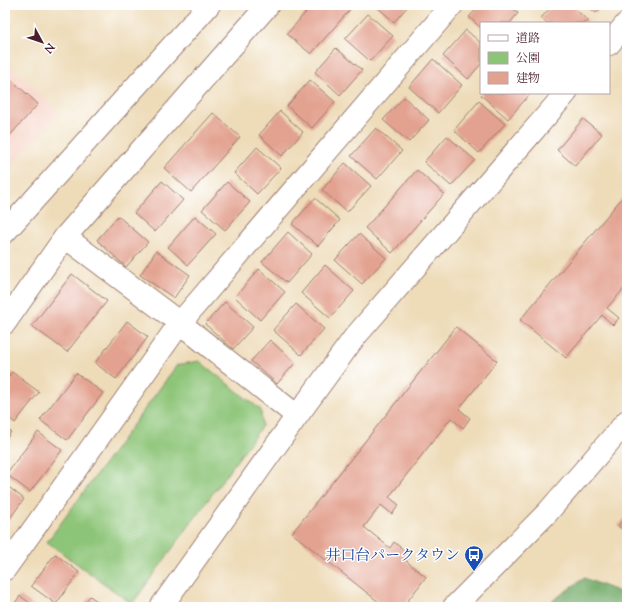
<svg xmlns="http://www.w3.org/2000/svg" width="632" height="612" viewBox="0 0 632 612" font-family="'Sorts Mill Goudy','Noto Serif JP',serif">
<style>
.built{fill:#f6d2c4}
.green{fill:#8dc578;stroke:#6c7252}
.forest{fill:#72aa68;stroke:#5e644a}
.building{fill:#e3a290}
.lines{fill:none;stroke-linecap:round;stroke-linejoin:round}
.minor-casing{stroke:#9c7e72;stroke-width:24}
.minor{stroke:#fff;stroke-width:22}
.labels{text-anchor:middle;stroke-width:3;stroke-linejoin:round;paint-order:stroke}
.transit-label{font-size:15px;fill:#164399;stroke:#fff;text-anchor:end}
</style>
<rect width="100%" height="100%" fill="#fff"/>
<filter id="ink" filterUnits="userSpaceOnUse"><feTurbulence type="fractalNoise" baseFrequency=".025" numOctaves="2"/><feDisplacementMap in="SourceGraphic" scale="8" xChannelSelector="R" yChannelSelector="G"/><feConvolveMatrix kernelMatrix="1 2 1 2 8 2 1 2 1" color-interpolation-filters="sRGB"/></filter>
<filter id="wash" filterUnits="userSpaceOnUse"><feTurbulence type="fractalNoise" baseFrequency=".012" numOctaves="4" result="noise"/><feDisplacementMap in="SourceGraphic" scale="16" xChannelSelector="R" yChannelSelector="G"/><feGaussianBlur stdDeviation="0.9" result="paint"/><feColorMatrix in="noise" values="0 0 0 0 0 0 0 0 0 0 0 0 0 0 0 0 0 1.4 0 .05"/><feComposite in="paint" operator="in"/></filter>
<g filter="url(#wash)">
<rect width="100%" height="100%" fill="#eedcb9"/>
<!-- built -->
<path class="built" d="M 5,60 L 59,112 L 5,173 Z"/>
<!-- green -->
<path class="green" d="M 199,361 L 261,410 L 262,426 L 132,604 L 47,542 L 177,365 Z"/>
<!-- forest -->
<path class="forest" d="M 584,578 L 627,595 L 627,607 L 544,607 Z"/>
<g id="blocks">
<!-- building -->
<path class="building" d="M 312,5 L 354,5 L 311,54 L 287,34 Z
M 375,5 L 409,5 L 394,22 Z
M 480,5 L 509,5 L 518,13 L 510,23 L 481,23 L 481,28 L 469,17 Z
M 553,5 L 571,5 L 588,21 L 586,23 L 547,23 L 541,18 Z
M 586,5 L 603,5 L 596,13 Z
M 368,14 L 393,36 L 370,61 L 345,39 Z
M 466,30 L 481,43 L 481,64 L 468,79 L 443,56 Z
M 336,48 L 362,70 L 340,95 L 315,72 Z
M 433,59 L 462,85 L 438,113 L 409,87 Z
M 5,74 L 38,104 L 5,141 Z
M 310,80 L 335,102 L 312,128 L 287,106 Z
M 483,93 L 531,93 L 508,119 L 481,95 Z
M 404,97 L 429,120 L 409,142 L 383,120 Z
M 479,101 L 505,124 L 479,153 L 454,130 Z
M 280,111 L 303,132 L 282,156 L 259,135 Z
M 213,113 L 240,137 L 191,192 L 164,168 Z
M 583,119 L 602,134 L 575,166 L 557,150 Z
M 376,128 L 402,151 L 377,179 L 351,156 Z
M 447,136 L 475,160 L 451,186 L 424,162 Z
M 257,147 L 281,168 L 257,194 L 234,173 Z
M 345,163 L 371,186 L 347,212 L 322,190 Z
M 417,170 L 444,194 L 392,253 L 365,228 Z
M 162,181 L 183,200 L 155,232 L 134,213 Z
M 227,182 L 250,202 L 225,230 L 202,210 Z
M 627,192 L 627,285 L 607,308 L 619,318 L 613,325 L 602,315 L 566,358 L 520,320 Z
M 315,198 L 340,220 L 318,246 L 292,224 Z
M 118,216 L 148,242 L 126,267 L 97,240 Z
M 195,216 L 216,234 L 188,265 L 168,247 Z
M 288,232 L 312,254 L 287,283 L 262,262 Z
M 359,234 L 386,258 L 362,284 L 335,260 Z
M 156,251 L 190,275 L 174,298 L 140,275 Z
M 325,265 L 354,291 L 330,318 L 301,293 Z
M 259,269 L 285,292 L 260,320 L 235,297 Z
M 72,274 L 107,301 L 67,352 L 32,326 Z
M 225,302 L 253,327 L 233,349 L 205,324 Z
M 296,304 L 324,329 L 301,355 L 273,330 Z
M 127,321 L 148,337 L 116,379 L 95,363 Z
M 456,327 L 497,361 L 459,409 L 470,418 L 463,428 L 451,418 L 389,497 L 399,505 L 392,514 L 381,505 L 364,527 L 390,548 L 394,542 L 410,555 L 406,561 L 426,577 L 403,607 L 385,607 L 292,533 Z
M 270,340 L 295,363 L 277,384 L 251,361 Z
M 12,372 L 39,392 L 15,423 L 5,415 L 5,381 Z
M 76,373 L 103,393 L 67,440 L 40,420 Z
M 5,428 L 11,432 L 5,441 Z
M 38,432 L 62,450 L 30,492 L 6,474 Z
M 5,484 L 24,499 L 5,525 Z
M 627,516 L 627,533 L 618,526 Z
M 55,554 L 79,572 L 56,604 L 31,586 Z
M 20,596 L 36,607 L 12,607 Z
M 90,596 L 105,607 L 81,607 Z"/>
</g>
</g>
<g filter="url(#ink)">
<use href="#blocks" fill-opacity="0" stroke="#9c7e72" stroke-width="1"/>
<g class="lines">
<defs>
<path id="minor" d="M 609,44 L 627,23
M 5,232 L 209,5
M 65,237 L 180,323 L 297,416
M 5,323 L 65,237 L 268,5
M 5,569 L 180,323 L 452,5
M 161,607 L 297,416 L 354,338 L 566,93
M 454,607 L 547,513 L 627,421"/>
</defs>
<!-- minor casing -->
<use href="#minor" class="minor-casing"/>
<!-- minor -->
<use href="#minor" class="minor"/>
</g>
</g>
<!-- icons -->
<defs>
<symbol id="bus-pin" viewBox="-11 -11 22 30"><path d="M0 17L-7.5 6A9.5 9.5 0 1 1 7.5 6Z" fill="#1a4fb4" stroke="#fff"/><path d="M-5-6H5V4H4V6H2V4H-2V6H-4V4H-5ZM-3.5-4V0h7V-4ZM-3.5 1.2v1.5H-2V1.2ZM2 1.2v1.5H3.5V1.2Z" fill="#fff"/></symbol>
</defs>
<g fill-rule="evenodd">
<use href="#bus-pin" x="463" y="544" width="22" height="30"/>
</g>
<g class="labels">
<!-- transit labels -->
<g class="transit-label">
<text x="460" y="560">井口台パークタウン</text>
</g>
</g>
<!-- margin -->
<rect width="632" height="612" fill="none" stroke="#fff" stroke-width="20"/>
<!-- legend -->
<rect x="480" y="22" width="130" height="72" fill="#ffffff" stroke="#b7a5aa"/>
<rect x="488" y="35" width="20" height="6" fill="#ffffff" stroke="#b7a5aa"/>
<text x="516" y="42" font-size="12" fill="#4a1f2b">道路</text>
<rect x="488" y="52" width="20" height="12" fill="#8dc578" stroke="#b7a5aa"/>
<text x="516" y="62" font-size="12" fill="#4a1f2b">公園</text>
<rect x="488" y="72" width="20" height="12" fill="#e3a290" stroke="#b7a5aa"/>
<text x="516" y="82" font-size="12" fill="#4a1f2b">建物</text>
<!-- north arrow -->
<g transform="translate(42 42) rotate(130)" stroke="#ffffff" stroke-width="3" paint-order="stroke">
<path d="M0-3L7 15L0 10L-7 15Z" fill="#4a1f2b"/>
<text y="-6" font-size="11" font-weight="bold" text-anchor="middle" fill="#4a1f2b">N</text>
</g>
</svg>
